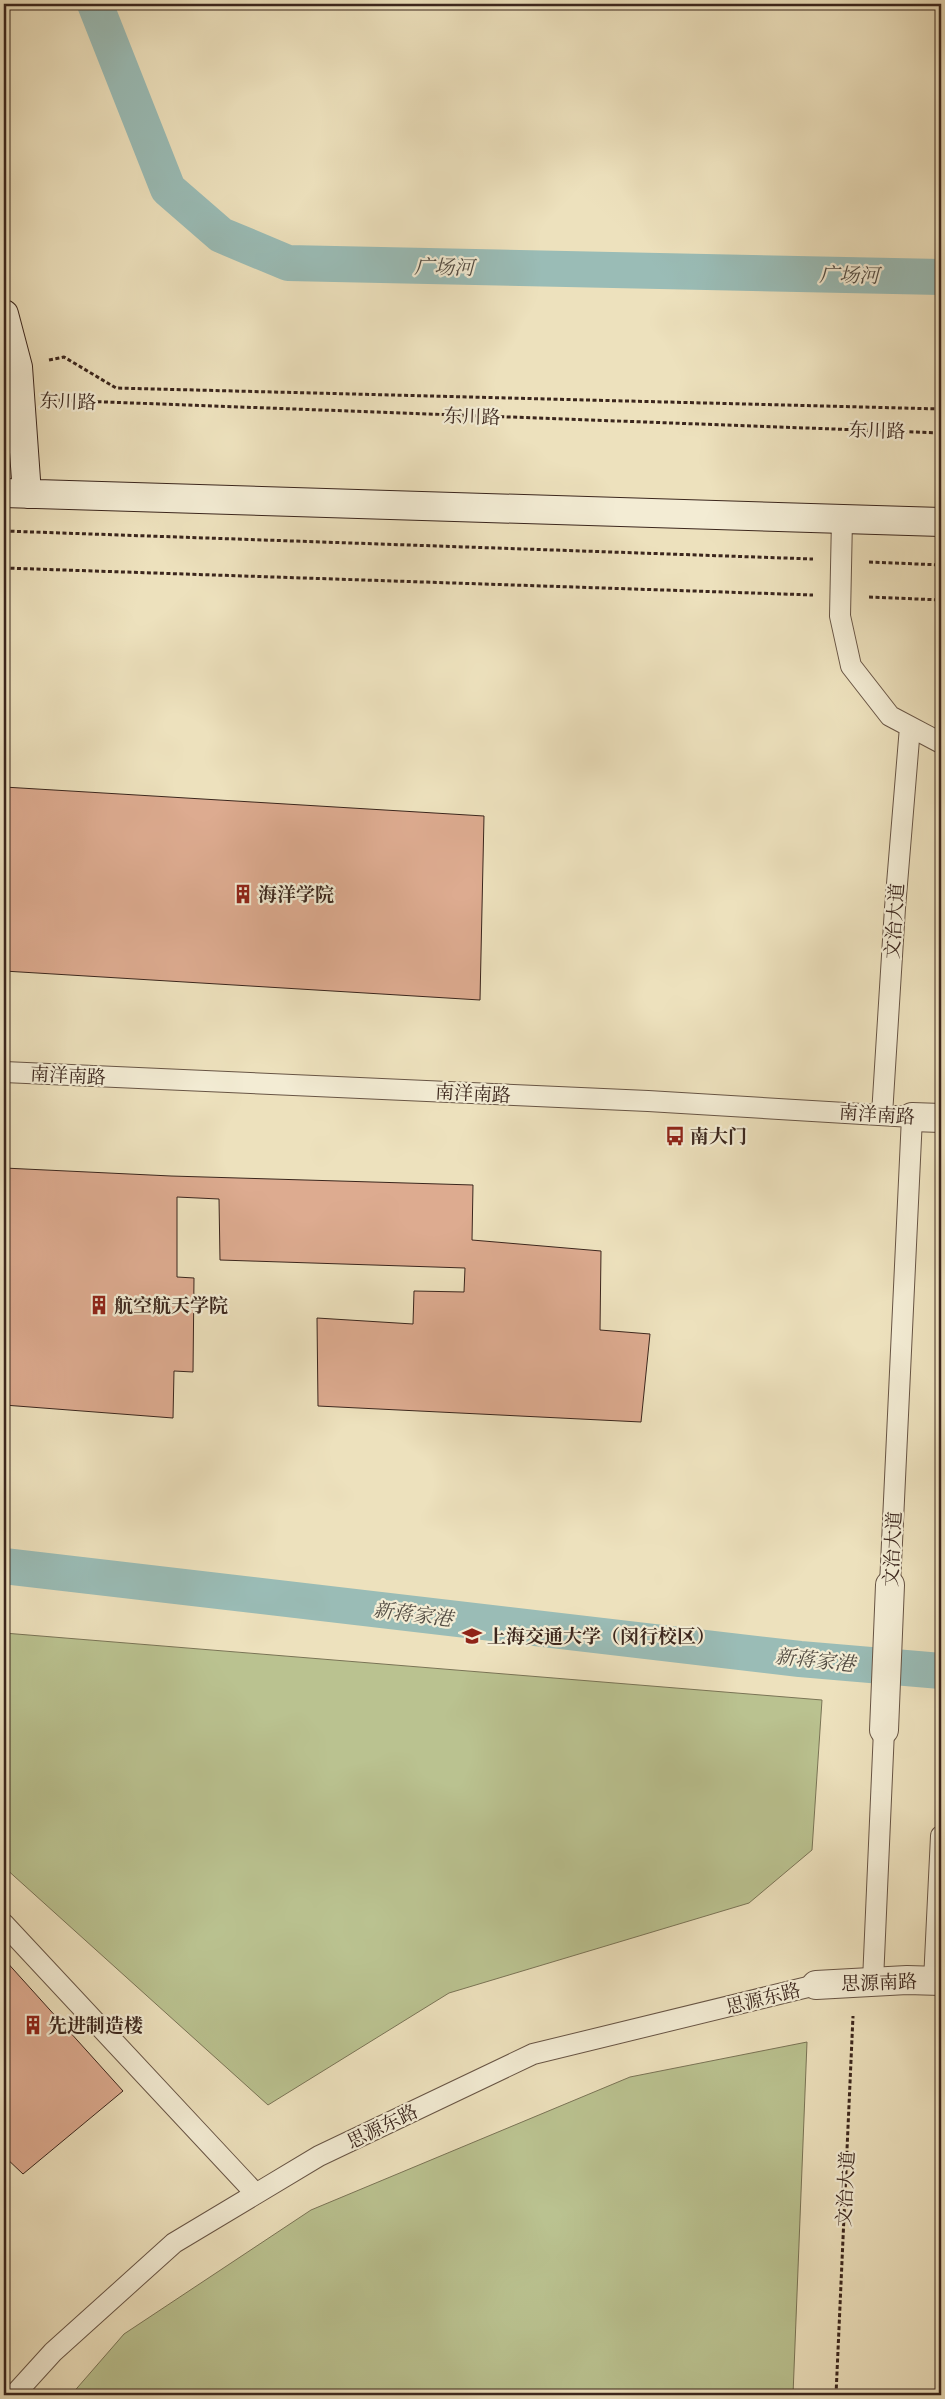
<svg xmlns="http://www.w3.org/2000/svg" width="945" height="2399" viewBox="0 0 945 2399" font-family="'IM FELL Great Primer','Noto Serif SC',serif">
<style>
.green{fill:#bac290;stroke:#7a7456}
.lines{fill:none;stroke-linecap:round;stroke-linejoin:round}
.canal{stroke:#9abcb6;stroke-width:36}
.building{fill:#ddab90;stroke:#3b261d}
.lane-casing{stroke:#685545;stroke-width:22}
.street-casing{stroke:#685545;stroke-width:30}
.secondary-casing{stroke:#3b261d;stroke-width:30}
.path{stroke:#3b261d;stroke-width:3;stroke-dasharray:4 2.5;stroke-linecap:butt}
.lane{stroke:#f3ecd4;stroke-width:20}
.street{stroke:#f3ecd4;stroke-width:28}
.secondary{stroke:#f3ecd4;stroke-width:28}
.labels{text-anchor:middle;stroke-width:4.5;stroke-linejoin:round;paint-order:stroke}
.street-label{font-size:19px;fill:#3b261d;stroke:#f3ecd4}
.poi-label{font-size:19px;font-weight:bold;fill:#3b261d;stroke:#f3ecd4;text-anchor:start}
.water-label{font-size:20px;font-style:italic;fill:#534c43;stroke:#f3ecd4}
</style>
<rect width="100%" height="100%" fill="#ede1bd"/>
<filter id="stains"><feTurbulence type="fractalNoise" baseFrequency=".004" numOctaves="4"/><feColorMatrix values="0 0 0 0 .2 0 0 0 0 .09 0 0 0 0 .02 0 0 0 .5 -.17"/></filter>
<radialGradient id="worn" r=".72"><stop offset=".6" stop-color="#630" stop-opacity="0"/><stop offset="1" stop-color="#630" stop-opacity=".3"/></radialGradient>
<!-- green -->
<path class="green" d="M 4,1633 L 822,1700 L 812,1850 L 749,1903 L 449,1993 L 268,2105 L 4,1867 Z
M 807,2042 L 793,2395 L 71,2395 L 124,2334 L 311,2210 L 630,2077 Z"/>
<g class="lines">
<!-- canal -->
<path class="canal" d="M 95,4 L 168,189 L 221,235 L 288,263 L 941,277
M 4,1566 L 800,1659 L 941,1671"/>
</g>
<!-- building -->
<path class="building" d="M 4,787 L 484,816 L 480,1000 L 4,971 Z
M 4,1168 L 171,1176 L 473,1185 L 472,1240 L 601,1251 L 600,1330 L 650,1334 L 641,1422 L 318,1406 L 317,1318 L 413,1324 L 414,1291 L 464,1292 L 465,1268 L 220,1260 L 219,1199 L 177,1197 L 177,1277 L 194,1278 L 193,1372 L 174,1371 L 173,1418 L 4,1405 Z
M 4,1959 L 123,2091 L 23,2174 L 4,2156 Z"/>
<g class="lines">
<defs>
<path id="lane" d="M 842,519 L 840,616 L 851,666 L 890,716 L 941,743
M 4,1072 L 648,1101 L 912,1117 L 890,1585
M 882,1115 L 895,908 L 910,727
M 4,1924 L 256,2194
M 873,1981 L 884,1730
M 934,1981 L 941,1836
M 14,2395 L 53,2352 L 174,2243 L 319,2156 L 533,2054 L 816,1985"/>
<path id="street" d="M 912,1117 L 941,1118
M 884,1730 L 890,1585
M 816,1985 L 907,1980 L 941,1981"/>
<path id="secondary" d="M 4,314 L 18,367 L 27,494
M 4,493 L 941,522"/>
</defs>
<!-- lane casing -->
<use href="#lane" class="lane-casing"/>
<!-- street casing -->
<use href="#street" class="street-casing"/>
<!-- secondary casing -->
<use href="#secondary" class="secondary-casing"/>
<!-- path -->
<path class="path" d="M 49,360 L 64,357 L 116,388 L 941,409
M 52,400 L 941,433
M 4,531 L 813,559
M 869,562 L 941,565
M 4,568 L 813,595
M 869,597 L 941,600
M 836,2395 L 853,2016
M 940,2395 L 941,2345"/>
<!-- lane -->
<use href="#lane" class="lane"/>
<!-- street -->
<use href="#street" class="street"/>
<!-- secondary -->
<use href="#secondary" class="secondary"/>
</g>
<!-- icons -->
<defs>
<symbol id="building-bare" viewBox="-9 -9 18 18"><path d="M-4-6H4V6H1V3H-1V6H-4ZM-2.5-4.3h1.7v1.8h-1.7ZM.8-4.3h1.7v1.8H.8ZM-2.5-1h1.7V.8h-1.7ZM.8-1h1.7V.8H.8Z" fill="#8f2418" stroke="#f3ecd4" stroke-width="2.5" paint-order="stroke"/></symbol>
<symbol id="bus-bare" viewBox="-9 -9 18 18"><path d="M-5-6H5V4H4V6H2V4H-2V6H-4V4H-5ZM-3.5-4V0h7V-4ZM-3.5 1.2v1.5H-2V1.2ZM2 1.2v1.5H3.5V1.2Z" fill="#8f2418" stroke="#f3ecd4" stroke-width="2.5" paint-order="stroke"/></symbol>
<symbol id="university-bare" viewBox="-9 -9 18 18"><path d="M0-5L7-2L0 1L-7-2ZM-4 1L0 2.5L4 1V4Q0 6-4 4Z" fill="#8f2418" stroke="#f3ecd4" stroke-width="2.5" paint-order="stroke"/></symbol>
</defs>
<g fill-rule="evenodd">
<use href="#building-bare" x="229" y="880" width="28" height="28"/>
<use href="#bus-bare" x="661" y="1122" width="28" height="28"/>
<use href="#building-bare" x="85" y="1291" width="28" height="28"/>
<use href="#university-bare" x="458" y="1622" width="28" height="28"/>
<use href="#building-bare" x="19" y="2011" width="28" height="28"/>
</g>
<g class="labels">
<!-- street labels -->
<g class="street-label">
<text transform="translate(68 401) rotate(2)" y="7">东川路</text>
<text transform="translate(472 416) rotate(2)" y="7">东川路</text>
<text transform="translate(877 430) rotate(2)" y="7">东川路</text>
<text transform="translate(894 921) rotate(-86)" y="7">文治大道</text>
<text transform="translate(68 1075) rotate(3)" y="7">南洋南路</text>
<text transform="translate(473 1093) rotate(3)" y="7">南洋南路</text>
<text transform="translate(877 1114) rotate(4)" y="7">南洋南路</text>
<text transform="translate(892 1549) rotate(-87)" y="7">文治大道</text>
<text transform="translate(879 1982) rotate(-2)" y="7">思源南路</text>
<text transform="translate(763 1998) rotate(-14)" y="7">思源东路</text>
<text transform="translate(382 2126) rotate(-26)" y="7">思源东路</text>
<text transform="translate(845 2189) rotate(-87)" y="7">文治大道</text>
</g>
<!-- poi labels -->
<g class="poi-label">
<text x="258" y="901">海洋学院</text>
<text x="690" y="1143">南大门</text>
<text x="114" y="1312">航空航天学院</text>
<text x="487" y="1643">上海交通大学（闵行校区）</text>
<text x="48" y="2032">先进制造楼</text>
</g>
<!-- water labels -->
<g class="water-label">
<text transform="translate(444 267) rotate(1)" y="7">广场河</text>
<text transform="translate(849 275) rotate(1)" y="7">广场河</text>
<text transform="translate(413 1614) rotate(7)" y="7">新蒋家港</text>
<text transform="translate(815 1660) rotate(6)" y="7">新蒋家港</text>
</g>
</g>
<!-- margin -->
<rect width="945" height="2399" fill="none" stroke="#ede1bd" stroke-width="20"/>
<rect x="5" y="5" width="935" height="2389" fill="none" stroke="#3b261d" stroke-width="2.5"/>
<rect x="10" y="10" width="925" height="2379" fill="none" stroke="#3b261d"/>
<rect width="100%" height="100%" filter="url(#stains)"/>
<rect width="100%" height="100%" fill="url(#worn)"/>
</svg>
